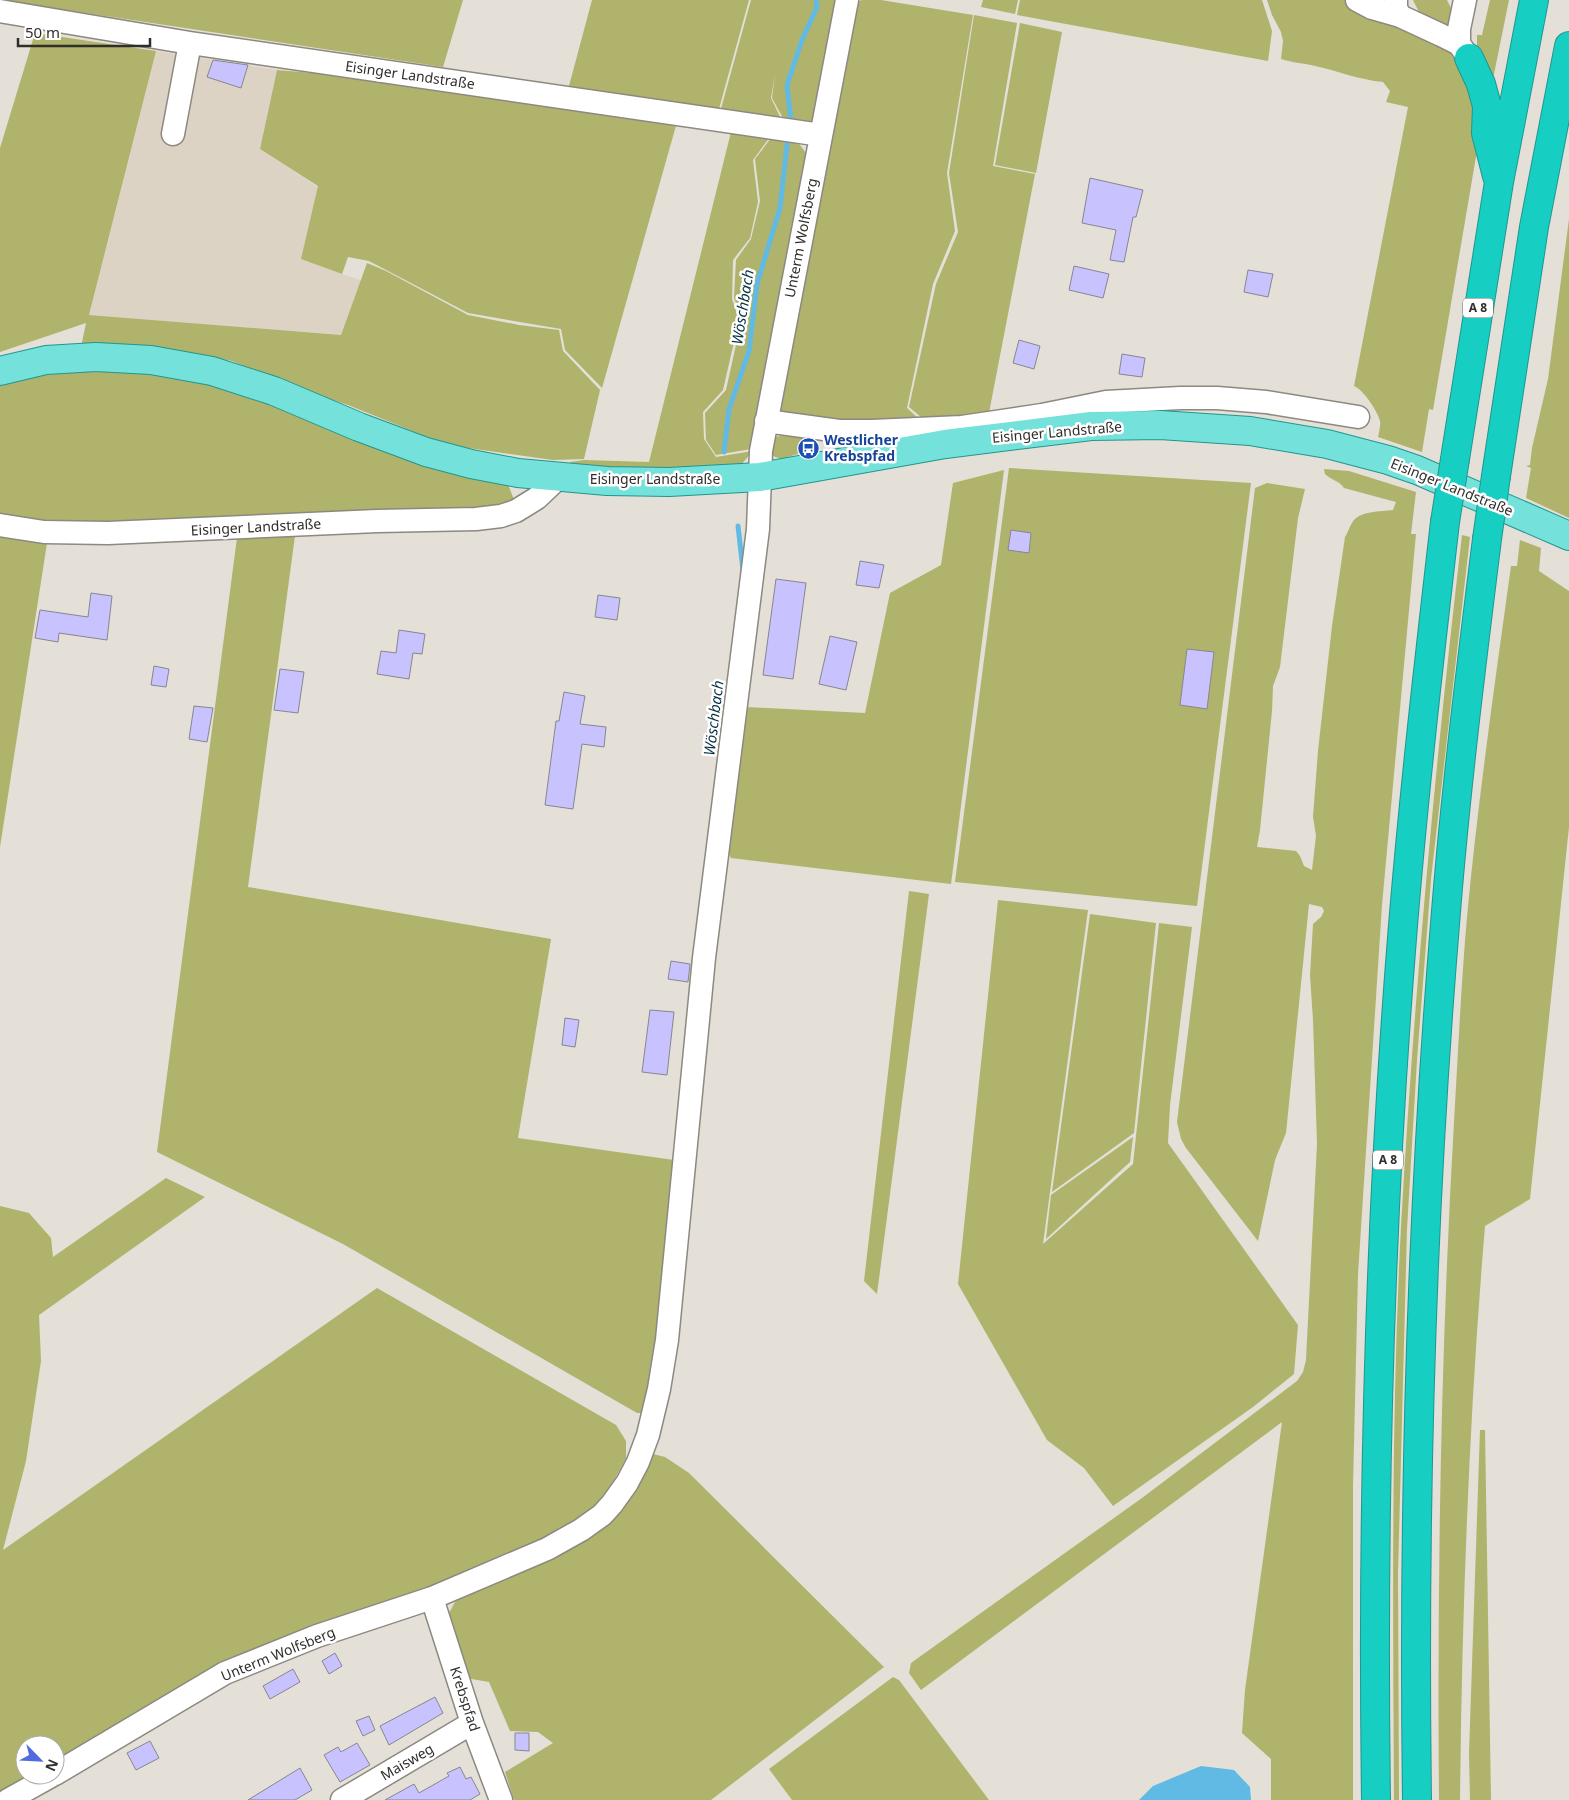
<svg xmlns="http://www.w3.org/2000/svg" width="1569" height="1800" viewBox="0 0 1569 1800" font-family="'Noto Sans',sans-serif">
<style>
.built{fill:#dcd3c5}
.green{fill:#afb36c}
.water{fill:#60bae3}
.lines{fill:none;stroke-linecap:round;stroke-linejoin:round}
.stream{stroke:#60bae3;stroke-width:5}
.building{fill:#c8c3fe;stroke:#87868e}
.minor-casing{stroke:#8d8880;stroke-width:25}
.major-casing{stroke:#20968e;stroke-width:30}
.highway-casing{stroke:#20968e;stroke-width:30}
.minor{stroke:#fff;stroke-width:22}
.major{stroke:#74e2db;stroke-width:28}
.highway{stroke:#17cec3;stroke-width:28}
.highway-bridge-casing{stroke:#20968e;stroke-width:30;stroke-linecap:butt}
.highway-bridge{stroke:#17cec3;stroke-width:28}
.labels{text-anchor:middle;stroke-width:5;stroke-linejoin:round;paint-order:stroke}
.shield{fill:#fff;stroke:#6e6d6b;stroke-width:1}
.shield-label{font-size:12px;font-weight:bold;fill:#302e2b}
.street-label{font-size:14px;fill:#302e2b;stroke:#fff}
.transit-label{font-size:14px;font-weight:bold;fill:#164399;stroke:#fff;text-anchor:start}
.water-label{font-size:15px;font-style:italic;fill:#083243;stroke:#fff}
</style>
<rect width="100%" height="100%" fill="#e4dfd7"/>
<!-- built -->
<path class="built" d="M 156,51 L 277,70 L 260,149 L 318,187 L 302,259 L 342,274 L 361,280 L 341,335 L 89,315 Z"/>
<!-- green -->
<path class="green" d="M 0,0 L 463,0 L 443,67 Z
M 592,0 L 749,0 L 717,116 L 569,86 Z
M 751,0 L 839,0 L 815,118 L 807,125 L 784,120 L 772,98 L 775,74 L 771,98 L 783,123 L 719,116 Z
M 862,0 L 881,0 L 973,15 L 947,173 L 955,231 L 933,284 L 907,408 L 921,421 L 822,423 L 781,417 L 778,404 L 856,2 Z
M 983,0 L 1018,0 L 1015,14 L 981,7 Z
M 1020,0 L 1262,0 L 1272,31 L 1268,61 L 1017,15 Z
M 1267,0 L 1346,0 L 1434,39 L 1462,60 L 1481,127 L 1433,410 L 1429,409 L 1422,452 L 1378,437 C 1379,432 1381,425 1380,421 C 1378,412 1363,389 1354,386 L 1408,107 L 1386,102 L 1390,91 L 1383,82 C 1360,80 1338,71 1315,66 C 1304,63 1293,63 1281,59 L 1283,41 L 1281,32 L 1272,15 Z
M 1413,0 L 1447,0 L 1453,12 L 1449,27 L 1420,14 Z
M 1490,0 L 1509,0 L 1493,79 L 1477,53 L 1477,35 L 1482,35 Z
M 974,15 L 1017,23 L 993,166 L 1035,174 L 988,418 L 927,422 L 909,407 L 936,284 L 958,232 L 949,173 Z
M 1020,23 L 1062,32 L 1036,173 L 995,165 Z
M 35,33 L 156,51 L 89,315 L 341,335 L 367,263 L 386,271 L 468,315 L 519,325 L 559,330 L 563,351 L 600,390 L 584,459 L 553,460 L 447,445 L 348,405 L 319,396 L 232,361 L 166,348 L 81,347 L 86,323 L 0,352 L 0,148 Z
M 277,70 L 407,81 L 677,122 L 602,388 L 565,350 L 561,329 L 468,313 L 369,261 L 348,257 L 342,274 L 301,259 L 318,186 L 260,149 Z
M 732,128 L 772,134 L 753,160 L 758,202 L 750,238 L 733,260 L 732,299 L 739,320 L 723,390 L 703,412 L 704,439 L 716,457 L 753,451 L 739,467 L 570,471 L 570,462 L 584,460 L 649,462 Z
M 774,134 L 793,136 L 806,153 L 751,449 L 716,455 L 706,440 L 705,413 L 726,390 L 742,318 L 734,298 L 736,260 L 751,239 L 760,201 L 755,159 Z
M 1569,219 L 1569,518 L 1526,498 L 1531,468 L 1526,466 L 1530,465 L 1532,448 L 1548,379 Z
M 92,366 L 213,381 L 507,482 L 515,502 L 513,507 L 49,530 L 0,847 L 0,383 L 47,371 Z
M 786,435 L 805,436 L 804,452 L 781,459 L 773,456 L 773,446 L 775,437 Z
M 1009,468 L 1251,483 L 1197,906 L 955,882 Z
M 1324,469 L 1349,471 L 1416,492 L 1411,534 L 1416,534 L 1382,905 L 1358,1274 L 1353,1486 L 1353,1800 L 1271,1800 L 1271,1759 L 1242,1733 L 1245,1690 L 1282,1422 L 921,1690 L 909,1673 L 911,1663 L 1142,1498 L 1297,1381 L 1303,1372 L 1306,1360 L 1317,1144 L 1313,1020 L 1310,975 L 1313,924 L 1321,917 L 1324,911 L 1322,907 L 1309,904 L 1286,1133 L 1275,1160 L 1258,1241 L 1186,1148 L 1181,1139 L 1177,1122 L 1255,488 L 1267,483 L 1305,489 L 1298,518 L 1280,667 L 1273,686 L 1272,711 L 1260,830 L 1257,847 L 1296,851 L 1300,856 L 1304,866 L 1312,870 L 1316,836 L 1313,817 L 1318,751 L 1332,626 L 1345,537 C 1348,532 1349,528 1352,523 C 1359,510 1381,512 1393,510 L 1396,502 L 1344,488 C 1340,481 1331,480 1325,474 Z
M 1004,470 L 951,884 L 731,858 L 728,852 L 746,707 L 865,713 L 890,593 L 941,565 L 953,483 Z
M 296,528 L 248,887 L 551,939 L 518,1138 L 681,1161 L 661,1343 L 642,1413 L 637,1413 L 343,1244 L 157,1152 L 238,530 Z
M 1462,535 L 1470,537 L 1431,879 L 1417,1060 L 1407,1229 L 1398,1573 L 1399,1800 L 1394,1800 C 1393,1609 1391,1417 1401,1227 C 1414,995 1435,765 1462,535 Z
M 1520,540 L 1541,548 L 1539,571 L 1569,591 L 1569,827 L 1530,1199 L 1485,1226 C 1469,1417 1462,1608 1460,1800 L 1439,1800 C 1437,1574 1441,1348 1454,1122 C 1458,1054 1461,986 1467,917 C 1478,800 1495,682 1511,566 L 1517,566 Z
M 909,891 L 929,894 L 877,1294 L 864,1281 Z
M 998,900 L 1088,910 L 1043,1244 L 1133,1164 L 1159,923 L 1192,927 L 1170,1105 L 1168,1143 L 1298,1325 L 1294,1374 L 1253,1407 L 1113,1506 L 1084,1468 L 1047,1440 L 958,1284 Z
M 1090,914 L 1156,923 L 1134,1133 L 1052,1192 Z
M 1133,1137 L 1130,1162 L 1046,1239 L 1051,1195 Z
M 166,1178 L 205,1197 L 39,1315 L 41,1361 L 26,1461 L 3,1550 L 377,1288 L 616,1425 L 626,1441 L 626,1458 L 607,1493 L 585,1521 L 492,1567 L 275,1643 L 55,1763 L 55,1745 L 25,1745 L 25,1775 L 35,1775 L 0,1796 L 0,1206 L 29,1213 L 51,1238 L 53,1257 Z
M 1480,1430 L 1485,1430 L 1491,1800 L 1470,1800 L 1469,1753 Z
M 649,1453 L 665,1457 L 689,1473 L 884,1667 L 711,1800 L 514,1800 L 505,1772 L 553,1743 L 538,1732 L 510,1731 L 489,1682 L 466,1678 L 448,1615 L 455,1602 L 482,1584 L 587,1540 Z
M 893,1677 L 899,1680 L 989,1800 L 792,1800 L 769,1769 Z"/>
<!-- water -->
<path class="water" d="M 1201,1766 L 1234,1770 L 1250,1787 L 1251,1800 L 1139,1800 L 1153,1786 Z"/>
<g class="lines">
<!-- stream -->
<path class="stream" d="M 791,122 L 787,85 L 802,40 L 817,7 L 816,0
M 724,452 L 729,409 L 749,351 L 757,284 L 780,208 L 788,136
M 738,526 L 743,570"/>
</g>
<!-- building -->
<path class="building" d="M 213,60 L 248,65 L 241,88 L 207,77 Z
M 1090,178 L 1143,190 L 1136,217 L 1133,217 L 1124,262 L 1110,260 L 1116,230 L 1082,223 Z
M 1074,266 L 1109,274 L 1103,298 L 1069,290 Z
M 1248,270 L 1273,274 L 1268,297 L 1244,292 Z
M 1019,340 L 1040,346 L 1034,369 L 1013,363 Z
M 1122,354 L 1145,358 L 1142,377 L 1119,374 Z
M 1011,530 L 1031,533 L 1029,553 L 1008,550 Z
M 860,561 L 884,565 L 879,588 L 856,585 Z
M 776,579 L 806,583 L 793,679 L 763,675 Z
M 91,593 L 112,596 L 107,640 L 59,633 L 58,642 L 35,638 L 40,610 L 88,617 Z
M 598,595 L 620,598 L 617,620 L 595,617 Z
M 399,630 L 425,634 L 422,654 L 413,653 L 409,679 L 377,674 L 381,651 L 396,653 Z
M 830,636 L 857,642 L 846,690 L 819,684 Z
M 1187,649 L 1214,652 L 1207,709 L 1180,705 Z
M 154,666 L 169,669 L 166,687 L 151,685 Z
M 280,669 L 304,672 L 298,713 L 274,710 Z
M 564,692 L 585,696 L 580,724 L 606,727 L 604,747 L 582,744 L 573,809 L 545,805 L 556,721 L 559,721 Z
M 194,706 L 213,708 L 207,742 L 189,739 Z
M 671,961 L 690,964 L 688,982 L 668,979 Z
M 650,1010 L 674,1012 L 667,1075 L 642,1072 Z
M 565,1018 L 579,1020 L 575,1047 L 562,1045 Z
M 335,1653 L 342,1666 L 329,1674 L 322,1661 Z
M 293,1669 L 300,1682 L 270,1699 L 263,1686 Z
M 435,1697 L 443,1713 L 389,1745 L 380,1726 Z
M 369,1716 L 375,1730 L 363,1736 L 356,1721 Z
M 515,1733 L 529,1733 L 529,1751 L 515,1750 Z
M 150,1741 L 159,1758 L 136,1770 L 127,1753 Z
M 357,1743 L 370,1765 L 340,1782 L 324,1755 L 338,1747 L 341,1752 Z
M 460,1767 L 466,1779 L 471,1777 L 480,1794 L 470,1800 L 385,1800 L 414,1784 L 419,1793 L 449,1776 L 447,1773 Z
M 300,1768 L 312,1790 L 295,1800 L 248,1800 Z"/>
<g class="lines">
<defs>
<path id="minor" d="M 1357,0 L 1372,8 L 1400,16
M 1396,0 L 1396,8 L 1400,16 L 1441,35 L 1459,44 L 1469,58
M 0,11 L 190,43 L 821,135
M 1459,44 L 1459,29 L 1465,0
M 173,134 L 190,43
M 766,421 L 839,431 L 872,431 L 962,427 L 1042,415 L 1106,402 L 1180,398 L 1217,398 L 1266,402 L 1358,417
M 0,525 L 44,532 L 108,533 L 377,521 L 476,519 L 501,516 L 516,511 L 537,498 L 559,477
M 432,1598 L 472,1723 L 501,1800
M 55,1774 L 225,1673 L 317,1636 L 432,1598 L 547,1549 L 581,1530 L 602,1515 L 612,1504 L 627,1483 L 638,1462 L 648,1435 L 659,1389 L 667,1340 L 704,958 L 758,529 L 761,451 L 847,0
M 8,1800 L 53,1775
M 342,1800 L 472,1723"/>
<path id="major" d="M 0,371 L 46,360 L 96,357 L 151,360 L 212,371 L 274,391 L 359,427 L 426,452 L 471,464 L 518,473 L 607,481 L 669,482 L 760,477 L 945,444 L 1091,426 L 1160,425 L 1250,431 L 1327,444 L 1388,460 L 1417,470 L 1569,536"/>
<path id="highway" d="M 1469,58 L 1481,84 L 1487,106 L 1486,133 L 1497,176
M 1455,459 L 1499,182 L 1534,0
M 1496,476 L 1534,227 L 1569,46
M 1376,1800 C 1372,1513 1379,1225 1402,938 C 1413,800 1429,661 1445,522
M 1417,1800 C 1413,1508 1421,1215 1445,924 C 1455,795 1471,667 1487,539"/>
</defs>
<!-- minor casing -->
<use href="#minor" class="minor-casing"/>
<!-- major casing -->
<use href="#major" class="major-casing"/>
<!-- highway casing -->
<use href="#highway" class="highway-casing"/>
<!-- minor -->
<use href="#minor" class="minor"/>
<!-- major -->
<use href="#major" class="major"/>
<!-- highway -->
<use href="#highway" class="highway"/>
<defs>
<path id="highway-bridge" d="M 1445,522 L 1455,459
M 1487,539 L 1496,476"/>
</defs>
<!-- highway-bridge casing -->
<use href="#highway-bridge" class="highway-bridge-casing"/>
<!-- highway-bridge -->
<use href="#highway-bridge" class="highway-bridge"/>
</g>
<!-- icons -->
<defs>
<symbol id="bus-disc" viewBox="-11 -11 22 22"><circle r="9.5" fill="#1a4fb4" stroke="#fff"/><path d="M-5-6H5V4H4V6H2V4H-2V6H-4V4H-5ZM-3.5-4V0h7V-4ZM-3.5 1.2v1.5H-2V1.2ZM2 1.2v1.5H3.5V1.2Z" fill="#fff"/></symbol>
</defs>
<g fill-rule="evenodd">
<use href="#bus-disc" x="796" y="436" width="25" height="25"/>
</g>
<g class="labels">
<!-- shield labels -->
<g class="shield">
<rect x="1463" y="298.5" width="30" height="19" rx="4"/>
<rect x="1373" y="1150.5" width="30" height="19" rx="4"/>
</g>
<g class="shield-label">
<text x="1478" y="312">A 8</text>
<text x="1388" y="1164">A 8</text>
</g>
<!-- street labels -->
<g class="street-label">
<text transform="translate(410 75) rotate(8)" y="5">Eisinger Landstraße</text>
<text transform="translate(801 238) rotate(-79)" y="5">Unterm Wolfsberg</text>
<text transform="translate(1057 432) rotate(-5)" y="5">Eisinger Landstraße</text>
<text x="655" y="484">Eisinger Landstraße</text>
<text transform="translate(1452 487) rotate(22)" y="5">Eisinger Landstraße</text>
<text transform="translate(256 527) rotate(-3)" y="5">Eisinger Landstraße</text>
<text transform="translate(278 1654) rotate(-22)" y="5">Unterm Wolfsberg</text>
<text transform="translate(465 1699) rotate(72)" y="5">Krebspfad</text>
<text transform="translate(407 1762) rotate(-30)" y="5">Maisweg</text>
</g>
<!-- transit labels -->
<g class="transit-label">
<text x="824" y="445">Westlicher<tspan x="824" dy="16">Krebspfad</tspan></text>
</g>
<!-- water labels -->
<g class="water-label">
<text transform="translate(743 307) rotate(-81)" y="5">Wöschbach</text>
<text transform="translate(714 718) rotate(-83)" y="5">Wöschbach</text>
</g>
</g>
<!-- north arrow -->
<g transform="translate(40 1760) rotate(114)"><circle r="24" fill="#ffffff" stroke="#acabaa"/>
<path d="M0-4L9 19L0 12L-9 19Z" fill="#516adf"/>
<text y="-8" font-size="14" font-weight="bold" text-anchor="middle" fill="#302e2b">N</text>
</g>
<!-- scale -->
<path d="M18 38v8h132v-8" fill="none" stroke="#302e2b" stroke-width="2.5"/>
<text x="25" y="38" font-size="15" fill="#302e2b" stroke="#ffffff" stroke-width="4" paint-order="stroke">50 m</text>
</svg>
